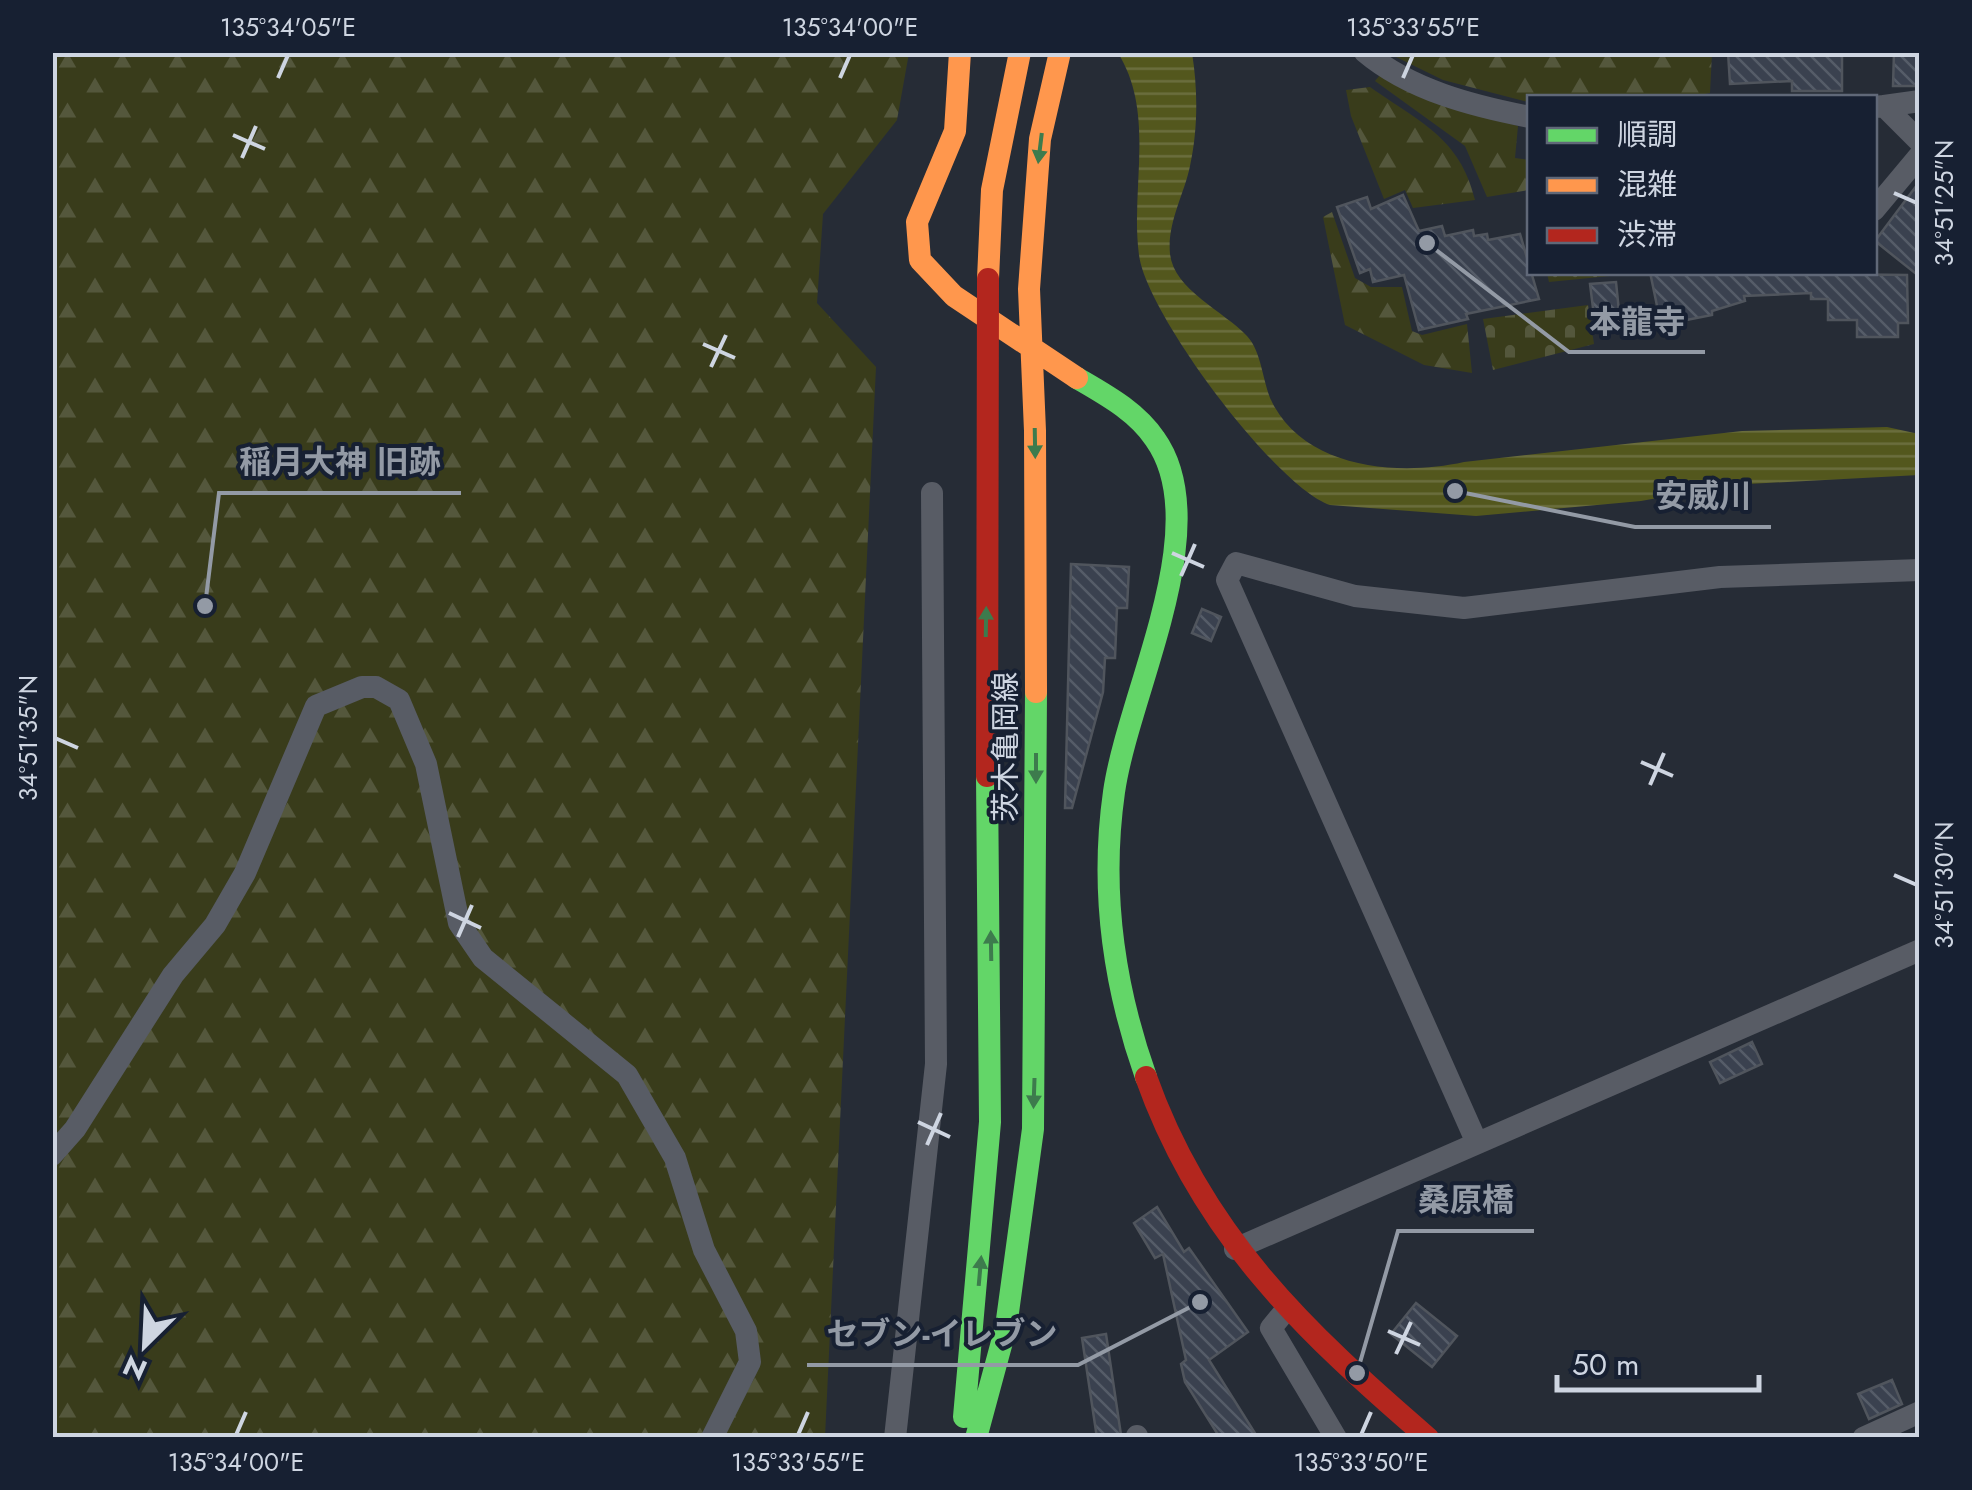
<svg xmlns="http://www.w3.org/2000/svg" width="1972" height="1490" viewBox="0 0 1972 1490" font-family="Jost,'Noto Sans JP',sans-serif">
<style>
.grass{fill:url(#grass-dots)}
.forest{fill:url(#forest-firs)}
.cemetery{fill:url(#cemetery-stones)}
.water{fill:url(#water-rules)}
.building{fill:url(#building-back-hatch);stroke:#50555d;stroke-width:2.5}
.lines{fill:none;stroke-linecap:round;stroke-linejoin:round}
.street{stroke:#585c65;stroke-width:22}
.fast{stroke:#63d668;stroke-width:22}
.slow{stroke:#ff974d;stroke-width:22}
.jam{stroke:#b3261e;stroke-width:22}
.oneway{fill:#3d7b4d}
.ticks{fill:none;stroke:#ced5e1;stroke-width:4}
.labels{text-anchor:middle;stroke-width:8;stroke-linejoin:round;paint-order:stroke}
.street-label{font-size:30px;fill:#ced5e1;stroke:#172032}
.leader{fill:none;stroke:#939aa5;stroke-width:4}
.callout-dot{fill:#939aa5;stroke:#172032;stroke-width:4}
.callout-label{font-size:32px;text-anchor:middle;font-weight:bold;fill:#939aa5;stroke:#172032;stroke-width:8;stroke-linejoin:round;paint-order:stroke}
.neatline{fill:none;stroke:#ced5e1;stroke-width:4}
.ticks-label{font-size:25px;text-anchor:middle;fill:#ced5e1}
</style>
<defs>
<pattern id="grass-dots" width="8" height="8" patternUnits="userSpaceOnUse" patternTransform="scale(2.5)"><rect width="8" height="8" fill="#393c1b"/><path d="M2 2h.1M6 6h.1" fill="none" stroke="#54573c" stroke-width="1.8" stroke-linecap="round"/></pattern>
<pattern id="forest-firs" width="22" height="20" patternUnits="userSpaceOnUse" patternTransform="scale(2.5)"><rect width="22" height="20" fill="#393c1b"/><path d="M5 1l3.5 6h-7zM16 11l3.5 6h-7z" fill="#54573c"/></pattern>
<pattern id="cemetery-stones" width="16" height="16" patternUnits="userSpaceOnUse" patternTransform="scale(2.5)"><rect width="16" height="16" fill="#393c1b"/><path d="M2 7V4a2 2 0 0 1 4 0v3zM10 15v-3a2 2 0 0 1 4 0v3z" fill="#54573c"/></pattern>
<pattern id="water-rules" width="6" height="5" patternUnits="userSpaceOnUse" patternTransform="scale(2.5)"><rect width="6" height="5" fill="#53571d"/><path d="M0 2.5h6" fill="none" stroke="#6b6e3e"/></pattern>
<pattern id="building-back-hatch" width="6" height="6" patternUnits="userSpaceOnUse" patternTransform="scale(2.5)"><rect width="6" height="6" fill="#3a414f"/><path d="M-1 5l2 2M0 0l6 6M5-1l2 2" fill="none" stroke="#555c68"/></pattern>
</defs>
<rect width="100%" height="100%" fill="#262c36"/>
<!-- grass -->
<path class="grass" d="M 1640,273 L 1549,282 L 1547,273 L 1547,272 Z"/>
<!-- forest -->
<path class="forest" d="M 52,53 L 909,53 L 897,120 L 823,214 L 817,303 L 876,367 L 825,1437 L 53,1437 Z
M 1388,53 L 1712,53 L 1710,93 L 1685,98 L 1530,98 L 1529,102 L 1524,101 L 1443,80 Z
M 1380,75 L 1443,104 L 1518,126 L 1515,158 L 1529,160 L 1529,190 L 1487,197 L 1465,146 L 1375,81 Z
M 1370,87 C 1419,122 1460,137 1475,200 L 1413,208 L 1405,190 L 1384,199 L 1351,116 L 1346,90 Z
M 1332,212 L 1355,278 L 1371,287 L 1402,287 L 1412,331 L 1422,335 L 1467,324 L 1472,373 L 1424,365 L 1345,325 L 1323,217 Z"/>
<!-- cemetery -->
<path class="cemetery" d="M 1588,305 L 1594,344 L 1493,370 L 1483,319 Z"/>
<!-- water -->
<path class="water" d="M 1118,53 L 1192,53 C 1198,89 1198,130 1190,166 C 1184,195 1167,223 1170,254 C 1174,290 1225,312 1247,336 C 1263,353 1262,385 1274,406 C 1310,470 1401,476 1464,462 L 1742,431 L 1887,427 L 1919,434 L 1919,475 L 1729,485 L 1641,501 L 1476,516 L 1330,505 C 1276,487 1146,313 1139,255 C 1130,188 1156,114 1118,53 Z"/>
<!-- building -->
<path class="building" d="M 1728,52 L 1842,52 L 1842,91 L 1792,91 L 1792,81 L 1730,84 Z
M 1894,52 L 1920,52 L 1920,86 L 1893,86 Z
M 1920,181 L 1920,277 L 1875,241 Z
M 1403,195 L 1419,231 L 1442,226 L 1445,236 L 1473,230 L 1474,236 L 1487,234 L 1488,240 L 1520,234 L 1539,299 L 1466,314 L 1468,319 L 1419,330 L 1404,275 L 1373,282 L 1370,269 L 1360,273 L 1337,207 L 1367,197 L 1371,209 Z
M 1650,272 L 1907,275 L 1908,323 L 1898,323 L 1898,337 L 1857,337 L 1857,320 L 1828,320 L 1828,299 L 1811,299 L 1811,293 L 1744,296 L 1745,301 L 1712,311 L 1712,315 L 1661,325 Z
M 1616,282 L 1620,321 L 1595,324 L 1590,284 Z
M 1071,564 L 1129,567 L 1127,608 L 1117,608 L 1115,658 L 1105,658 L 1103,692 L 1072,808 L 1065,808 Z
M 1202,609 L 1221,617 L 1211,641 L 1192,633 Z
M 1752,1042 L 1762,1064 L 1720,1083 L 1710,1062 Z
M 1157,1207 L 1184,1252 L 1189,1248 L 1248,1332 L 1209,1360 L 1258,1438 L 1220,1438 L 1185,1382 L 1181,1364 L 1186,1360 L 1163,1254 L 1155,1258 L 1134,1223 Z
M 1416,1303 L 1457,1336 L 1432,1367 L 1391,1334 Z
M 1106,1334 L 1121,1435 L 1097,1438 L 1082,1338 Z
M 1892,1380 L 1902,1404 L 1869,1419 L 1858,1394 Z"/>
<g class="lines">
<!-- street -->
<path class="street" d="M 1365,52 C 1410,90 1473,106 1530,117
M 1884,106 L 1920,101
M 1874,107 L 1884,106 L 1920,142
M 1874,210 L 1920,155
M 1477,1143 L 1227,580 L 1236,563 L 1355,596 L 1464,608 L 1720,577 L 1920,570
M 52,1155 L 75,1129 L 173,975 L 215,925 L 245,873 L 316,706 L 362,687 L 376,687 L 399,700 L 426,764 L 459,923 L 483,958 L 627,1075 L 675,1158 L 704,1250 L 746,1331 L 750,1362 L 712,1438
M 1235,1249 L 1920,950
M 1286,1310 L 1271,1328 L 1336,1438
M 1137,1436 L 1137,1438
M 895,1438 L 936,1064 L 932,493
M 1863,1438 L 1920,1412"/>
<!-- fast -->
<path class="fast" d="M 1077,378 C 1106,395 1136,411 1155,439 C 1217,526 1128,693 1114,792 C 1100,890 1113,984 1146,1077
M 964,1417 L 990,1122 L 987,776
M 976,1438 L 1006,1327 L 1033,1129 L 1036,692"/>
<!-- slow -->
<path class="slow" d="M 960,52 L 955,131 L 917,222 L 920,260 L 954,296 L 1077,378
M 988,279 L 992,190 L 1020,52
M 1036,692 L 1035,431 L 1029,289 L 1040,139 L 1060,52"/>
<!-- jam -->
<path class="jam" d="M 987,776 L 988,279
M 1146,1077 C 1202,1235 1305,1332 1428,1438"/>
</g>
<!-- one-way arrows -->
<defs><path id="oneway-solid" d="M-6-.8H1V-3.2L6.5 0L1 3.2V.8H-6Z" transform="scale(2.5)"/></defs>
<g class="oneway">
<use href="#oneway-solid" transform="translate(1040 148) rotate(97)"/>
<use href="#oneway-solid" transform="translate(1035 443) rotate(89)"/>
<use href="#oneway-solid" transform="translate(986 622) rotate(-89)"/>
<use href="#oneway-solid" transform="translate(1036 768) rotate(90)"/>
<use href="#oneway-solid" transform="translate(991 946) rotate(-91)"/>
<use href="#oneway-solid" transform="translate(1034 1093) rotate(92)"/>
<use href="#oneway-solid" transform="translate(980 1271) rotate(-85)"/>
</g>
<!-- ticks -->
<path class="ticks" d="M 278,78 L 288,55M 840,78 L 850,55M 1403,78 L 1413,55M 233,135 L 265,149M 242,158 L 256,126M 1894,193 L 1917,203M 703,344 L 735,358M 711,367 L 726,335M 1172,553 L 1204,567M 1181,576 L 1195,544M 55,738 L 78,748M 1641,762 L 1673,776M 1650,785 L 1664,753M 1894,875 L 1917,885M 449,913 L 481,928M 458,937 L 472,905M 918,1122 L 950,1137M 927,1145 L 941,1113M 1388,1331 L 1420,1345M 1396,1354 L 1411,1322M 236,1435 L 246,1412M 798,1435 L 808,1412M 1361,1435 L 1371,1412"/>
<g class="labels">
<!-- street labels -->
<g class="street-label">
<text transform="translate(1006 747) rotate(-90)" y="10">茨木亀岡線</text>
</g>
</g>
<!-- callouts -->
<path class="leader" d="M1427 243L1569 352H1705M205 606L219 493H461M1455 491L1635 527H1771M1357 1373L1398 1231H1534M1200 1302L1078 1365H807"/>
<g class="callout-dot">
<circle cx="1427" cy="243" r="10"/>
<circle cx="205" cy="606" r="10"/>
<circle cx="1455" cy="491" r="10"/>
<circle cx="1357" cy="1373" r="10"/>
<circle cx="1200" cy="1302" r="10"/>
</g>
<g class="callout-label">
<text x="1637" y="333">本龍寺</text>
<text x="340" y="473">稲月大神 旧跡</text>
<text x="1703" y="507">安威川</text>
<text x="1466" y="1211">桑原橋</text>
<text x="942" y="1345">セブン-イレブン</text>
</g>
<!-- border -->
<rect width="1972" height="1490" fill="none" stroke="#172032" stroke-width="110"/>
<!-- legend -->
<rect x="1527" y="95" width="350" height="180" fill="#172032" stroke="#606878" stroke-width="2.5"/>
<rect x="1547" y="128" width="50" height="15" fill="#63d668" stroke="#606878" stroke-width="2.5"/>
<text x="1617" y="145" font-size="30" fill="#ced5e1">順調</text>
<rect x="1547" y="178" width="50" height="15" fill="#ff974d" stroke="#606878" stroke-width="2.5"/>
<text x="1617" y="195" font-size="30" fill="#ced5e1">混雑</text>
<rect x="1547" y="228" width="50" height="15" fill="#b3261e" stroke="#606878" stroke-width="2.5"/>
<text x="1617" y="245" font-size="30" fill="#ced5e1">渋滞</text>
<!-- north arrow -->
<g transform="translate(145 1345) rotate(204)" stroke="#172032" stroke-width="8" paint-order="stroke">
<path d="M0-8L18 38L0 25L-18 38Z" fill="#ced5e1"/>
<text y="-15" font-size="28" font-weight="bold" text-anchor="middle" fill="#ced5e1">N</text>
</g>
<!-- scale -->
<path d="M1557 1375v15h202v-15" fill="none" stroke="#ced5e1" stroke-width="5"/>
<text x="1572" y="1375" font-size="30" fill="#ced5e1" stroke="#172032" stroke-width="8" paint-order="stroke">50 m</text>
<rect x="55" y="55" width="1862" height="1380" class="neatline"/>
<g class="ticks-label">
<text x="288" y="36">135°34'05"E</text>
<text x="850" y="36">135°34'00"E</text>
<text x="1413" y="36">135°33'55"E</text>
<text transform="translate(1944 203) rotate(-90)" y="9">34°51'25"N</text>
<text transform="translate(28 738) rotate(-90)" y="9">34°51'35"N</text>
<text transform="translate(1944 885) rotate(-90)" y="9">34°51'30"N</text>
<text x="236" y="1471">135°34'00"E</text>
<text x="798" y="1471">135°33'55"E</text>
<text x="1361" y="1471">135°33'50"E</text>
</g>
</svg>
